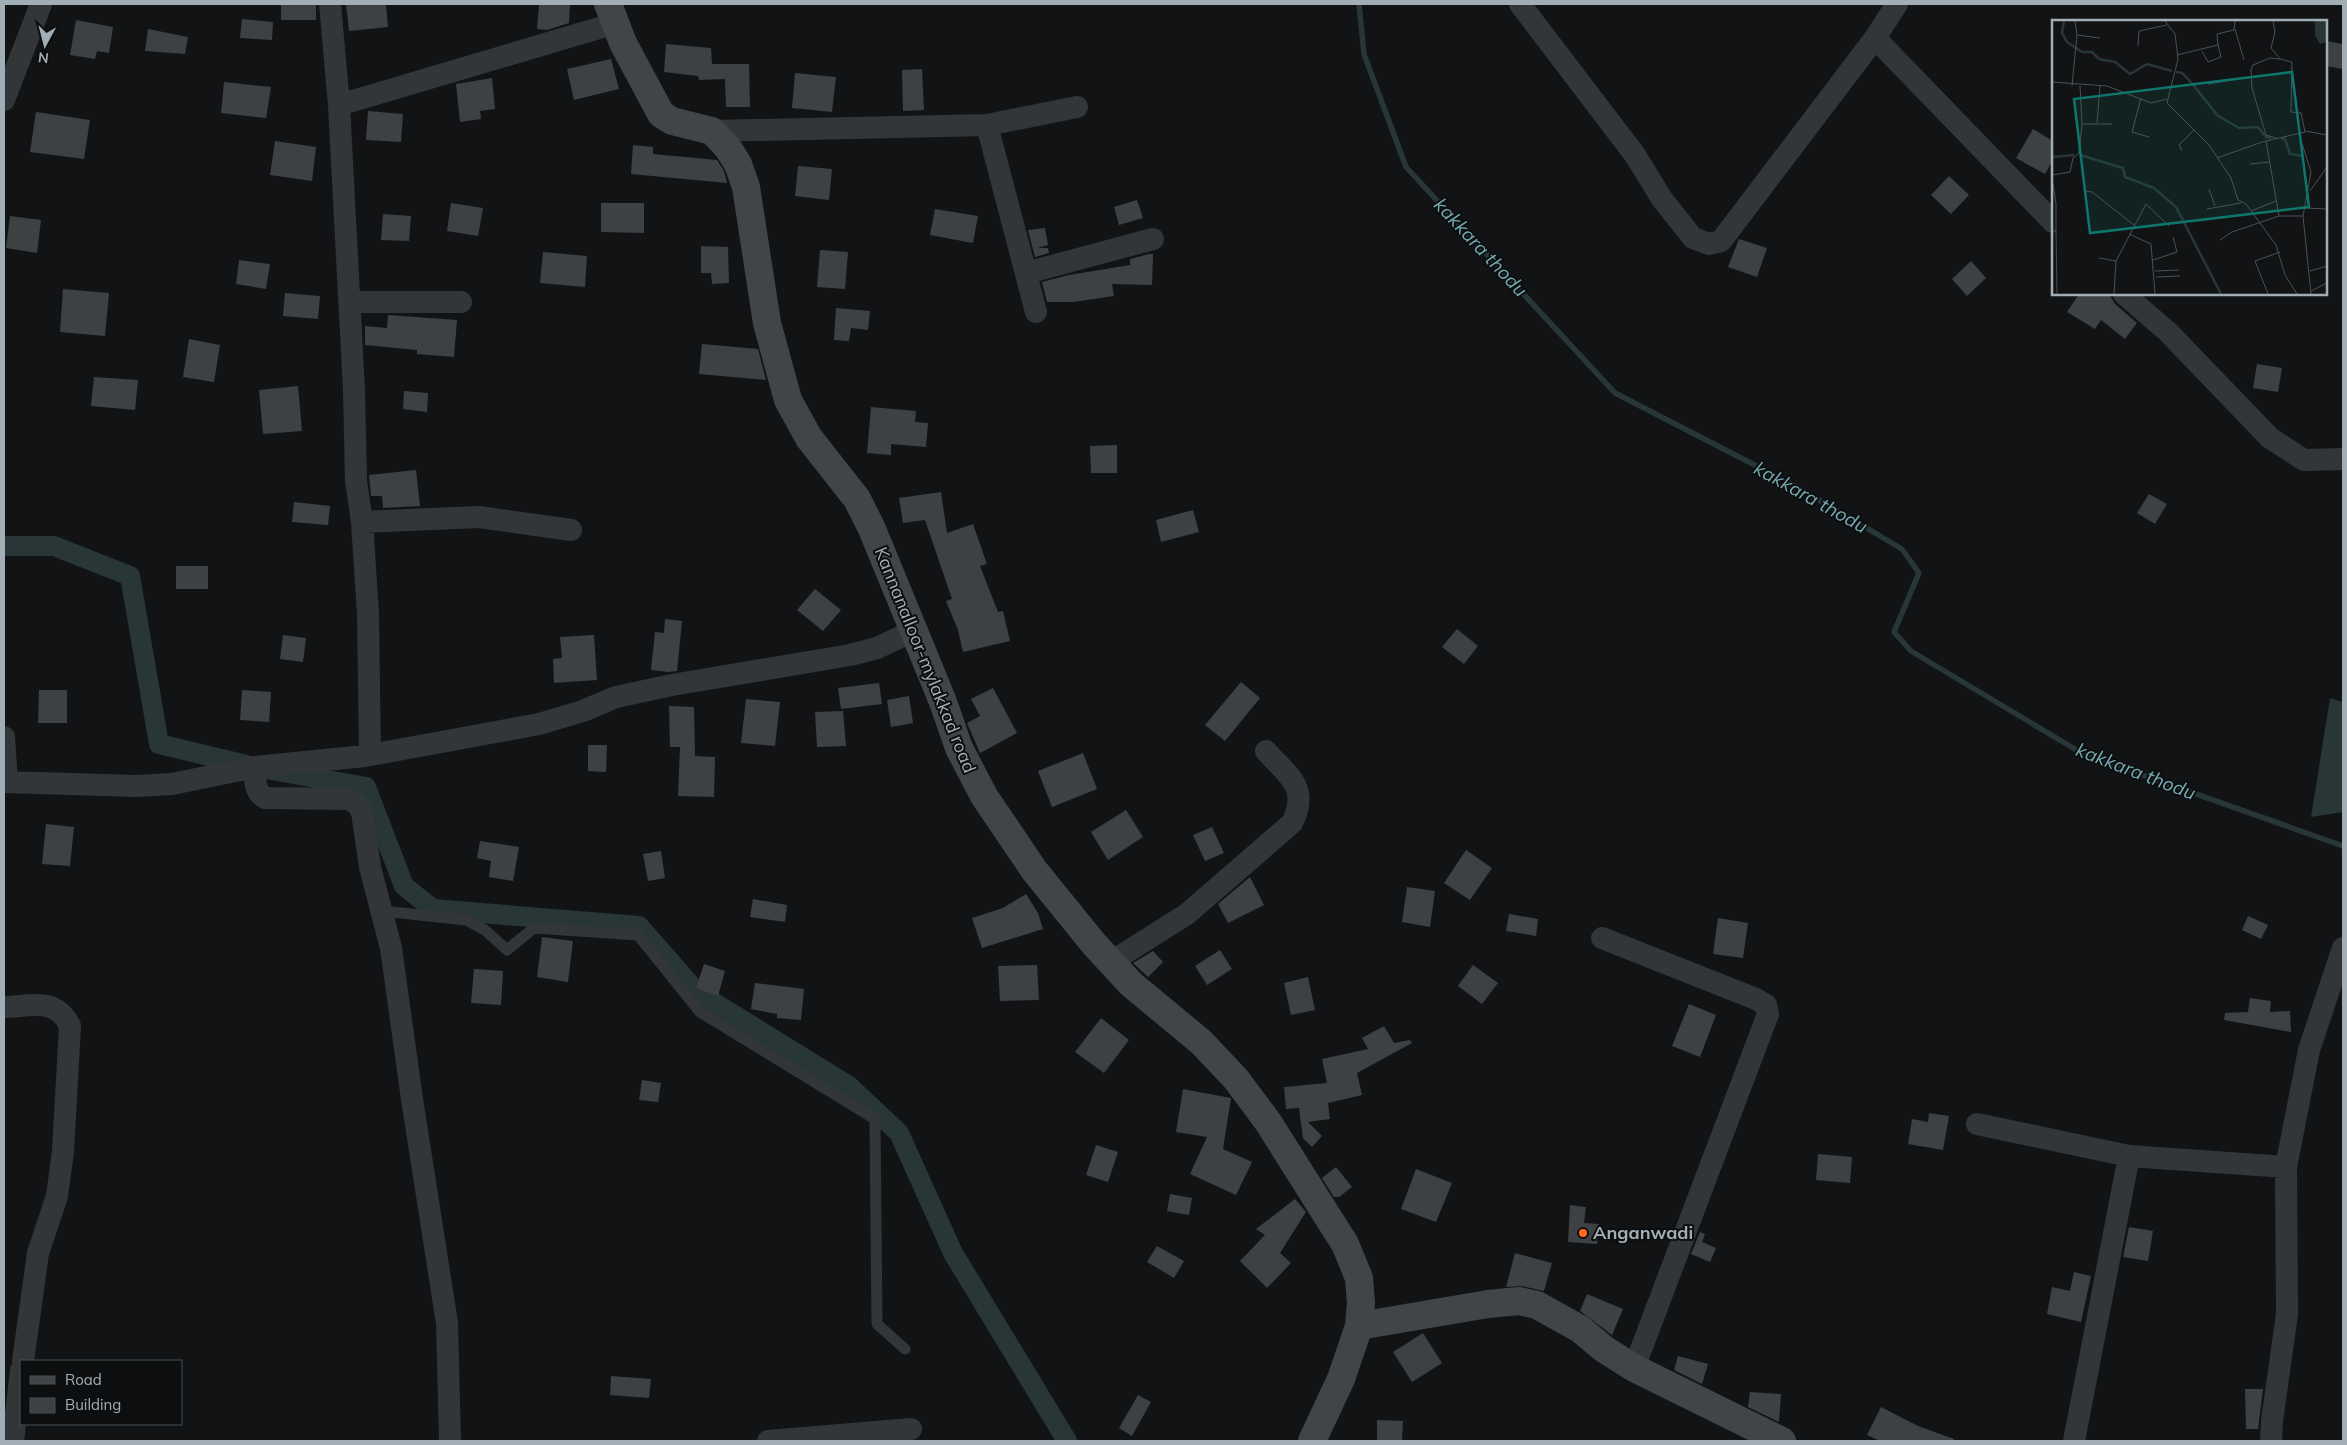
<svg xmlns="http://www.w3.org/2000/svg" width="2347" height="1445" viewBox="0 0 2347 1445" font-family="Mulish,sans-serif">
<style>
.water{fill:#283638}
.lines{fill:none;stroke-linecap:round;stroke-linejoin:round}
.stream{stroke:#283638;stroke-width:5.5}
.canal{stroke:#283638;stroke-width:20}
.building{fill:#3e4144}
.lane{stroke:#333639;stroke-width:11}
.street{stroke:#333639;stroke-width:22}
.secondary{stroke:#414549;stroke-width:28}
.poi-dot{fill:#ff6a1f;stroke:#0d0e0f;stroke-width:2}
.labels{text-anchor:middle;stroke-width:4;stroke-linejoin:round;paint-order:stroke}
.street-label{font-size:18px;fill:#a2aeb5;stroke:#0d0e0f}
.poi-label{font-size:18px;font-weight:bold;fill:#a2aeb5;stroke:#0d0e0f;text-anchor:start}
.water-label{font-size:19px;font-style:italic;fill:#76abb4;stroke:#0d0e0f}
.inset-river{fill:none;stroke:#283638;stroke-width:2.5}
.inset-road{fill:none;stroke:#4c5154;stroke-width:1}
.view{fill:#0f766e;fill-opacity:0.15;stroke:#0f766e;stroke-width:2.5}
.inset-edge{fill:none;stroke:#a2aeb5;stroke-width:2.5}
</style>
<rect width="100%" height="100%" fill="#121314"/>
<!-- water -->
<path class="water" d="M 2330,698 L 2343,702 L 2343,812 L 2311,817 Z"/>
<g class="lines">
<!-- stream -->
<path class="stream" d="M 1359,4 L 1364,54 L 1406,167 L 1615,393 L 1799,488 L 1902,549 L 1919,573 L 1894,632 L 1911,651 L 2083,754 L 2343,846"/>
<!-- canal -->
<path class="canal" d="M 4,546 L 54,546 L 130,576 L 159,744 L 255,767 L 366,787 L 404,886 L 433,909 L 639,926 L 697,992 L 849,1086 L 899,1133 L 953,1253 L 1067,1441"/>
</g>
<!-- building -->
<path class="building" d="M 281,4 L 316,4 L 316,20 L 281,20 Z
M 346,4 L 386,4 L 388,27 L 349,31 Z
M 539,4 L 570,4 L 569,23 L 547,30 L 537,29 Z
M 242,19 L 273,22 L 272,40 L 240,38 Z
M 76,20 L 113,27 L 109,53 L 97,51 L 95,59 L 70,55 Z
M 148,29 L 188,37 L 185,54 L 145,51 Z
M 2326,41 L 2343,44 L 2343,69 L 2326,66 Z
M 666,44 L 711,48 L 712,64 L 749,64 L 750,107 L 726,107 L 725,79 L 699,80 L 698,76 L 664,72 Z
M 611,59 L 619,89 L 574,100 L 567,69 Z
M 922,69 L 924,110 L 903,111 L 902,70 Z
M 795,73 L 836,77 L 832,112 L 792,108 Z
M 492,78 L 495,109 L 480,111 L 481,119 L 460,122 L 456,84 Z
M 224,82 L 271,87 L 266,118 L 221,113 Z
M 368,111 L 403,114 L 401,142 L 366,140 Z
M 36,112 L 90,120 L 84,159 L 30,152 Z
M 2033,129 L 2053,141 L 2053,160 L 2045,174 L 2016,158 Z
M 275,141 L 316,147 L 312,181 L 270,175 Z
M 633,145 L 653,147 L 653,154 L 717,160 L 724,171 L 727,183 L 631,174 Z
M 798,166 L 832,169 L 829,200 L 795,196 Z
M 1949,176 L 1969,195 L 1951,214 L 1931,195 Z
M 1137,200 L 1143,218 L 1119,225 L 1114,207 Z
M 451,203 L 483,208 L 478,236 L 447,231 Z
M 601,203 L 644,203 L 644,233 L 601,232 Z
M 935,209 L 978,216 L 973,243 L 930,235 Z
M 383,214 L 411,216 L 409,241 L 381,240 Z
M 10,216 L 41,220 L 37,253 L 6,248 Z
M 1045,228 L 1048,245 L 1037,248 L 1048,248 L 1049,253 L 1035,257 L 1028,230 Z
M 1739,239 L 1767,248 L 1757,277 L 1728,267 Z
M 701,246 L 728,247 L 729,283 L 712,284 L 711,273 L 701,273 Z
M 820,250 L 848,252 L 845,289 L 817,287 Z
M 543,252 L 587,256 L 585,287 L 540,283 Z
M 1149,254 L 1153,254 L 1152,285 L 1112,284 L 1114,296 L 1073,302 L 1047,302 L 1042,282 L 1069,275 L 1130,265 L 1130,259 Z
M 239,260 L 270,264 L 266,289 L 236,284 Z
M 1971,261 L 1986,278 L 1967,296 L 1952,279 Z
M 63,289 L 109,293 L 105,336 L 60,332 Z
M 285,293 L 320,296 L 318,319 L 283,316 Z
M 2079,294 L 2109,294 L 2115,304 L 2137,323 L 2125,339 L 2101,320 L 2095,329 L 2067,312 Z
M 836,308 L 870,311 L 868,330 L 851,328 L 849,341 L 834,340 Z
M 388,315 L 457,320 L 454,357 L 417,354 L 417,350 L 365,345 L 365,326 L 387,328 Z
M 189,339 L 220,345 L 214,382 L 183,377 Z
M 702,344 L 758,349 L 766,380 L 699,374 Z
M 2257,364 L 2282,368 L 2278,392 L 2253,388 Z
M 94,377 L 138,380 L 135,410 L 91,406 Z
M 298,386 L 302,431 L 263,434 L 259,390 Z
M 404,391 L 428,393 L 427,412 L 403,409 Z
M 871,407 L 916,411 L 915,422 L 928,423 L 926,447 L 891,444 L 891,455 L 867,453 Z
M 1117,445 L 1117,473 L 1091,473 L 1090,446 Z
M 416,470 L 420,506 L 383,508 L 382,496 L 371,496 L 369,475 Z
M 941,492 L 947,533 L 973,524 L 987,564 L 980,566 L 998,612 L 1003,611 L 1010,641 L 963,652 L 958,630 L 946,601 L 952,599 L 925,520 L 903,523 L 899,498 Z
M 2149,494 L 2167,504 L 2155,524 L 2137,513 Z
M 294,502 L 330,506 L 328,525 L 292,522 Z
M 1193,510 L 1199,532 L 1161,542 L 1156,520 Z
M 176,566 L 208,566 L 208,589 L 176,589 Z
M 815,589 L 841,610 L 823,631 L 797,610 Z
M 665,619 L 682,621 L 677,671 L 669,672 L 651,670 L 655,632 L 664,633 Z
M 1457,629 L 1478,646 L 1464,664 L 1442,647 Z
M 283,635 L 306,638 L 303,662 L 280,659 Z
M 594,635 L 597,680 L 554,683 L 553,659 L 562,658 L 560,637 Z
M 1241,682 L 1260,698 L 1225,741 L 1205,725 Z
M 879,683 L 882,704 L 841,709 L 838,688 Z
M 993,688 L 1017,733 L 980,753 L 967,723 L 980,716 L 971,699 Z
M 39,690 L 67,690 L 67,723 L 38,723 Z
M 242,690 L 271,692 L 269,722 L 240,720 Z
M 909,696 L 913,723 L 891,727 L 887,700 Z
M 746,699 L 780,702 L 775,746 L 741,743 Z
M 669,706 L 694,707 L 695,756 L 715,757 L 714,797 L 678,796 L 680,747 L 670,747 Z
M 843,711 L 846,746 L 817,747 L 815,712 Z
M 588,745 L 607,745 L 606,772 L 588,771 Z
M 1083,753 L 1097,789 L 1052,807 L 1038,771 Z
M 1126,810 L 1143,837 L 1108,860 L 1091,832 Z
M 46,824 L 74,827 L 70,866 L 42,864 Z
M 1212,827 L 1224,853 L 1205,861 L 1193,835 Z
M 480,841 L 519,847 L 513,881 L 489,877 L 491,861 L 477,858 Z
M 1466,850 L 1492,868 L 1470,900 L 1444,883 Z
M 661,851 L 665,878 L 648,881 L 643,854 Z
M 1250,877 L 1264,905 L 1228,923 L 1218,904 Z
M 1407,887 L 1435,891 L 1430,927 L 1402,922 Z
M 1026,894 L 1038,913 L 1043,929 L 982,948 L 972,918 L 1003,908 Z
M 753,899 L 787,905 L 785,922 L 750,917 Z
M 1509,914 L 1538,919 L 1536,936 L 1506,931 Z
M 2248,916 L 2268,925 L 2261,939 L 2242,930 Z
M 1718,918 L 1748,923 L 1743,958 L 1713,954 Z
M 542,937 L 573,941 L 568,982 L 537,977 Z
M 1220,950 L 1232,969 L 1207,985 L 1195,966 Z
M 1153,951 L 1163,962 L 1148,977 L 1133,963 Z
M 704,964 L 725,971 L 718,996 L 696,988 Z
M 1037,965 L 1039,1000 L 1000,1001 L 998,966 Z
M 1473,965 L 1498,983 L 1482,1004 L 1458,986 Z
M 474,969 L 503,971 L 501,1005 L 471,1003 Z
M 1308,977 L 1315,1010 L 1291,1015 L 1284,983 Z
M 755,983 L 804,989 L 801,1020 L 777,1018 L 777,1014 L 751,1009 Z
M 2250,998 L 2271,1001 L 2270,1012 L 2290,1011 L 2291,1032 L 2224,1020 L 2225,1013 L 2248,1012 Z
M 1689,1004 L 1716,1015 L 1700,1057 L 1672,1046 Z
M 1101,1018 L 1129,1040 L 1104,1073 L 1075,1052 Z
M 1384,1026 L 1394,1043 L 1410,1040 L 1412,1043 L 1357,1073 L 1362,1095 L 1328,1103 L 1330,1119 L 1308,1122 L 1322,1136 L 1312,1147 L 1303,1138 L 1299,1108 L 1286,1109 L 1284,1087 L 1327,1083 L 1322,1059 L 1368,1049 L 1362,1038 Z
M 642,1080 L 661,1083 L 658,1102 L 639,1100 Z
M 1183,1089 L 1231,1098 L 1223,1149 L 1252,1162 L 1236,1195 L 1190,1174 L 1207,1137 L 1176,1132 Z
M 1929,1113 L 1949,1116 L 1943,1150 L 1908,1144 L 1912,1119 L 1928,1122 Z
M 1096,1145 L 1118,1152 L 1108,1182 L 1086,1175 Z
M 1818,1154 L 1852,1157 L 1850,1183 L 1816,1180 Z
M 1336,1167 L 1352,1187 L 1339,1197 L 1334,1197 L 1322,1178 Z
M 1416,1169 L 1452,1183 L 1436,1222 L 1401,1209 Z
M 1170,1194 L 1192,1198 L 1189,1215 L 1167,1211 Z
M 1295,1199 L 1306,1212 L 1280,1253 L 1291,1263 L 1267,1288 L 1240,1261 L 1265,1235 L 1256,1229 Z
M 1570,1205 L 1586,1207 L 1584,1223 L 1599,1224 L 1597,1244 L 1568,1242 Z
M 2129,1227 L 2153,1231 L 2148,1261 L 2123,1257 Z
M 1700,1232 L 1705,1234 L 1702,1242 L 1716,1248 L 1710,1262 L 1691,1254 Z
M 1157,1246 L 1184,1261 L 1174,1278 L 1147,1262 Z
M 1515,1253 L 1552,1263 L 1544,1291 L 1522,1286 L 1506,1287 Z
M 2074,1272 L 2091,1276 L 2081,1322 L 2047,1314 L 2052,1287 L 2070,1291 Z
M 1587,1294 L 1623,1309 L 1612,1335 L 1580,1311 Z
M 1423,1333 L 1442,1363 L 1412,1382 L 1393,1352 Z
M 1678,1356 L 1708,1364 L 1702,1384 L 1674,1370 Z
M 611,1376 L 651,1379 L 649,1398 L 610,1395 Z
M 2245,1389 L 2263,1389 L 2258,1429 L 2246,1429 Z
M 1750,1392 L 1781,1394 L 1779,1422 L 1748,1407 Z
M 1138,1395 L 1151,1402 L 1132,1436 L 1119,1428 Z
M 1881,1407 L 1918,1426 L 1954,1439 L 1954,1441 L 1880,1441 L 1867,1435 Z
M 1377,1420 L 1403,1421 L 1402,1441 L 1377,1441 Z"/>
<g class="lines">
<!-- lane -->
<path class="lane" d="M 383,911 L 466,920 L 485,930 L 507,950 L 534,928 L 638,935 L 700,1012 L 875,1119 L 877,1324 L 905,1349"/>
<!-- street -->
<path class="street" d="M 330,4 L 339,105 L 354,390 L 356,481 L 362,522 L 368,614 L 370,754
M 1520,4 L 1635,155 L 1662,199 L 1693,238 L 1709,244 L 1721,241 L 1875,38 L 1897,4
M 1875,38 L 2053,222
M 4,100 L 41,4
M 339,105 L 616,23
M 987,125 L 1036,312
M 712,131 L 987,125 L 1077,107
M 1026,273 L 1153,239
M 2124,294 L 2168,332 L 2270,438 L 2304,460 L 2343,459
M 350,302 L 461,302
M 362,522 L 479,517 L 571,530
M 4,737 L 7,782
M 255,767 C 255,779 254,792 265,798 L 349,799 L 357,804 L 362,812 L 370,867 L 391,948 L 412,1099 L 447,1323 L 450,1441
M 4,782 L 136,786 L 172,784 L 255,767 L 365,756 L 539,724 L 583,711 L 616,697 L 672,685 L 850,655 L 877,648 L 913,631
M 1602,938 L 1756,999 L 1766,1005 L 1768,1014 L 1634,1368
M 1111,962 L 1187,914 L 1292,823 C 1310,787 1288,776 1266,751
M 4,1007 C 32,1006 56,997 70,1026 L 63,1151 L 57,1196 L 38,1253 L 23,1361
M 1977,1124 L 2129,1156 L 2286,1167
M 13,1441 L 21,1370
M 768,1441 L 911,1429
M 2074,1441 L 2129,1156
M 2271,1441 L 2272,1421 L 2287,1314 L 2286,1167 L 2309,1050 L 2343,948"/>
<!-- secondary -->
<path class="secondary" d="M 608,4 L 623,43 L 661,114 L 672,121 L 712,131 L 728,148 L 738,164 L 746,187 L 767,323 L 788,400 L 809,438 L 857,499 L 872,529 L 943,702 L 959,748 L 984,796 L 1034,870 L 1094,944 L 1131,984 L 1201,1042 L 1236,1079 L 1268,1122 L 1345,1244 L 1359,1278 L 1361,1303 L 1359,1326 L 1341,1379 L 1312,1441
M 1359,1326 L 1488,1304 L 1519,1301 L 1537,1305 L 1580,1329 L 1604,1349 L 1634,1368 L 1782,1441"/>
</g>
<!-- markers -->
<circle class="poi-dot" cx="1583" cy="1233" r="5"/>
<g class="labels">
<!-- street labels -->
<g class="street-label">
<text transform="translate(925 660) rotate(68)" y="6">Kannanalloor-mylakkad road</text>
</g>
<!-- poi labels -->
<g class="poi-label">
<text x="1593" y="1239">Anganwadi</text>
</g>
<!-- water labels -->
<g class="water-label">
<text transform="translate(1481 247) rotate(47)" y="7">kakkara thodu</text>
<text transform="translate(1811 497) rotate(29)" y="7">kakkara thodu</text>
<text transform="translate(2136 771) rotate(21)" y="7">kakkara thodu</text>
</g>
</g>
<!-- overview -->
<g transform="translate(2052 20)">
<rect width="275" height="275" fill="#121314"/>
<path d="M 263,1 L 275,1 L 275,22 L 268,24 L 263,15 Z" fill="#283638"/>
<path class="inset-river" d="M 12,1 L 10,13 L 15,22 L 30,32 L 40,32 L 47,39 L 63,42 L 78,54 L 95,44 L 120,51M 124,52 L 130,53 L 139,62 L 165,95 L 187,108 L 206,107 L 214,117 L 219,118M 229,119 L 233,119 L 238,134 L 251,136M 28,135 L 71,148 L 73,157 L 102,168 L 124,187 L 169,274M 0,137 L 22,135"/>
<path class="inset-road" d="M 113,1 L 123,14 L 126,39 L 115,83 L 157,125 L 179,158 L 186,180 L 194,184 L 224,225 L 233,255 L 245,274M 183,9 L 192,40M 25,15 L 48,18M 86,26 L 87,11 L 115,5M 150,31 L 156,42 L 169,37 L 166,25M 125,35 L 166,25 L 165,14 L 182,10 L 183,1M 0,62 L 55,66 L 99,83 L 115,79M 156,64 L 198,57M 20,66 L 25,15 L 23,1M 89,78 L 80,112 L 97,117M 45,103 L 48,66M 30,104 L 60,104M 253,111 L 275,115M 247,114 L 259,152 L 251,196 L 259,274M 224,118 L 214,115 L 200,68 L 199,50 L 201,45 L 218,38 L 228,39M 214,121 L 227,196M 130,131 L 127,125 L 142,110M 165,138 L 210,122 L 253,112 L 249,93 L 239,92 L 240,42 L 228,39 L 219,28 L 223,12 L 221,1M 198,144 L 217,142M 0,155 L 18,152 L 21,138 L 27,133 L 30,104 L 28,66M 0,158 L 4,184 L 4,211 L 0,211M 157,169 L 163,186M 33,171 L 40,172 L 82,205M 258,171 L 275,147M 252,188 L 275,189M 155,189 L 189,183M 199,191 L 224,181M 4,211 L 5,274M 77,214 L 99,224 L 103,274M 168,220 L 180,212 L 227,196 L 251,196M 47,238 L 64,241M 101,240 L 125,232 L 121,217M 103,251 L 127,250M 258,251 L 275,246M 104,257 L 128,256M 259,271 L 275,263M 62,274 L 64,241 L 94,184 L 117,206M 216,274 L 203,241 L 228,232"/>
<path class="view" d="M 240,52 L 257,187 L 38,213 L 22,79 Z"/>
<rect width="275" height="275" class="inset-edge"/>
</g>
<!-- border -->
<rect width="2347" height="1445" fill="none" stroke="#a2aeb5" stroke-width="10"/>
<!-- legend -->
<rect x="20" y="1360" width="162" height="65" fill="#0d0e0f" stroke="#494e51"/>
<rect x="30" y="1376" width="25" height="8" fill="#414549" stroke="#494e51"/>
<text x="65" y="1385" font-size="15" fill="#a2aeb5">Road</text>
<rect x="30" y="1398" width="25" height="15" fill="#3e4144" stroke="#494e51"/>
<text x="65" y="1410" font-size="15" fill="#a2aeb5">Building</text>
<!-- north arrow -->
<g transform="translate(45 45) rotate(187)" stroke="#0d0e0f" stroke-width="4" paint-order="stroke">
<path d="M0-4L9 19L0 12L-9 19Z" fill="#a2aeb5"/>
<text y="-8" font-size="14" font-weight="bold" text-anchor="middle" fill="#a2aeb5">N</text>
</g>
</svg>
